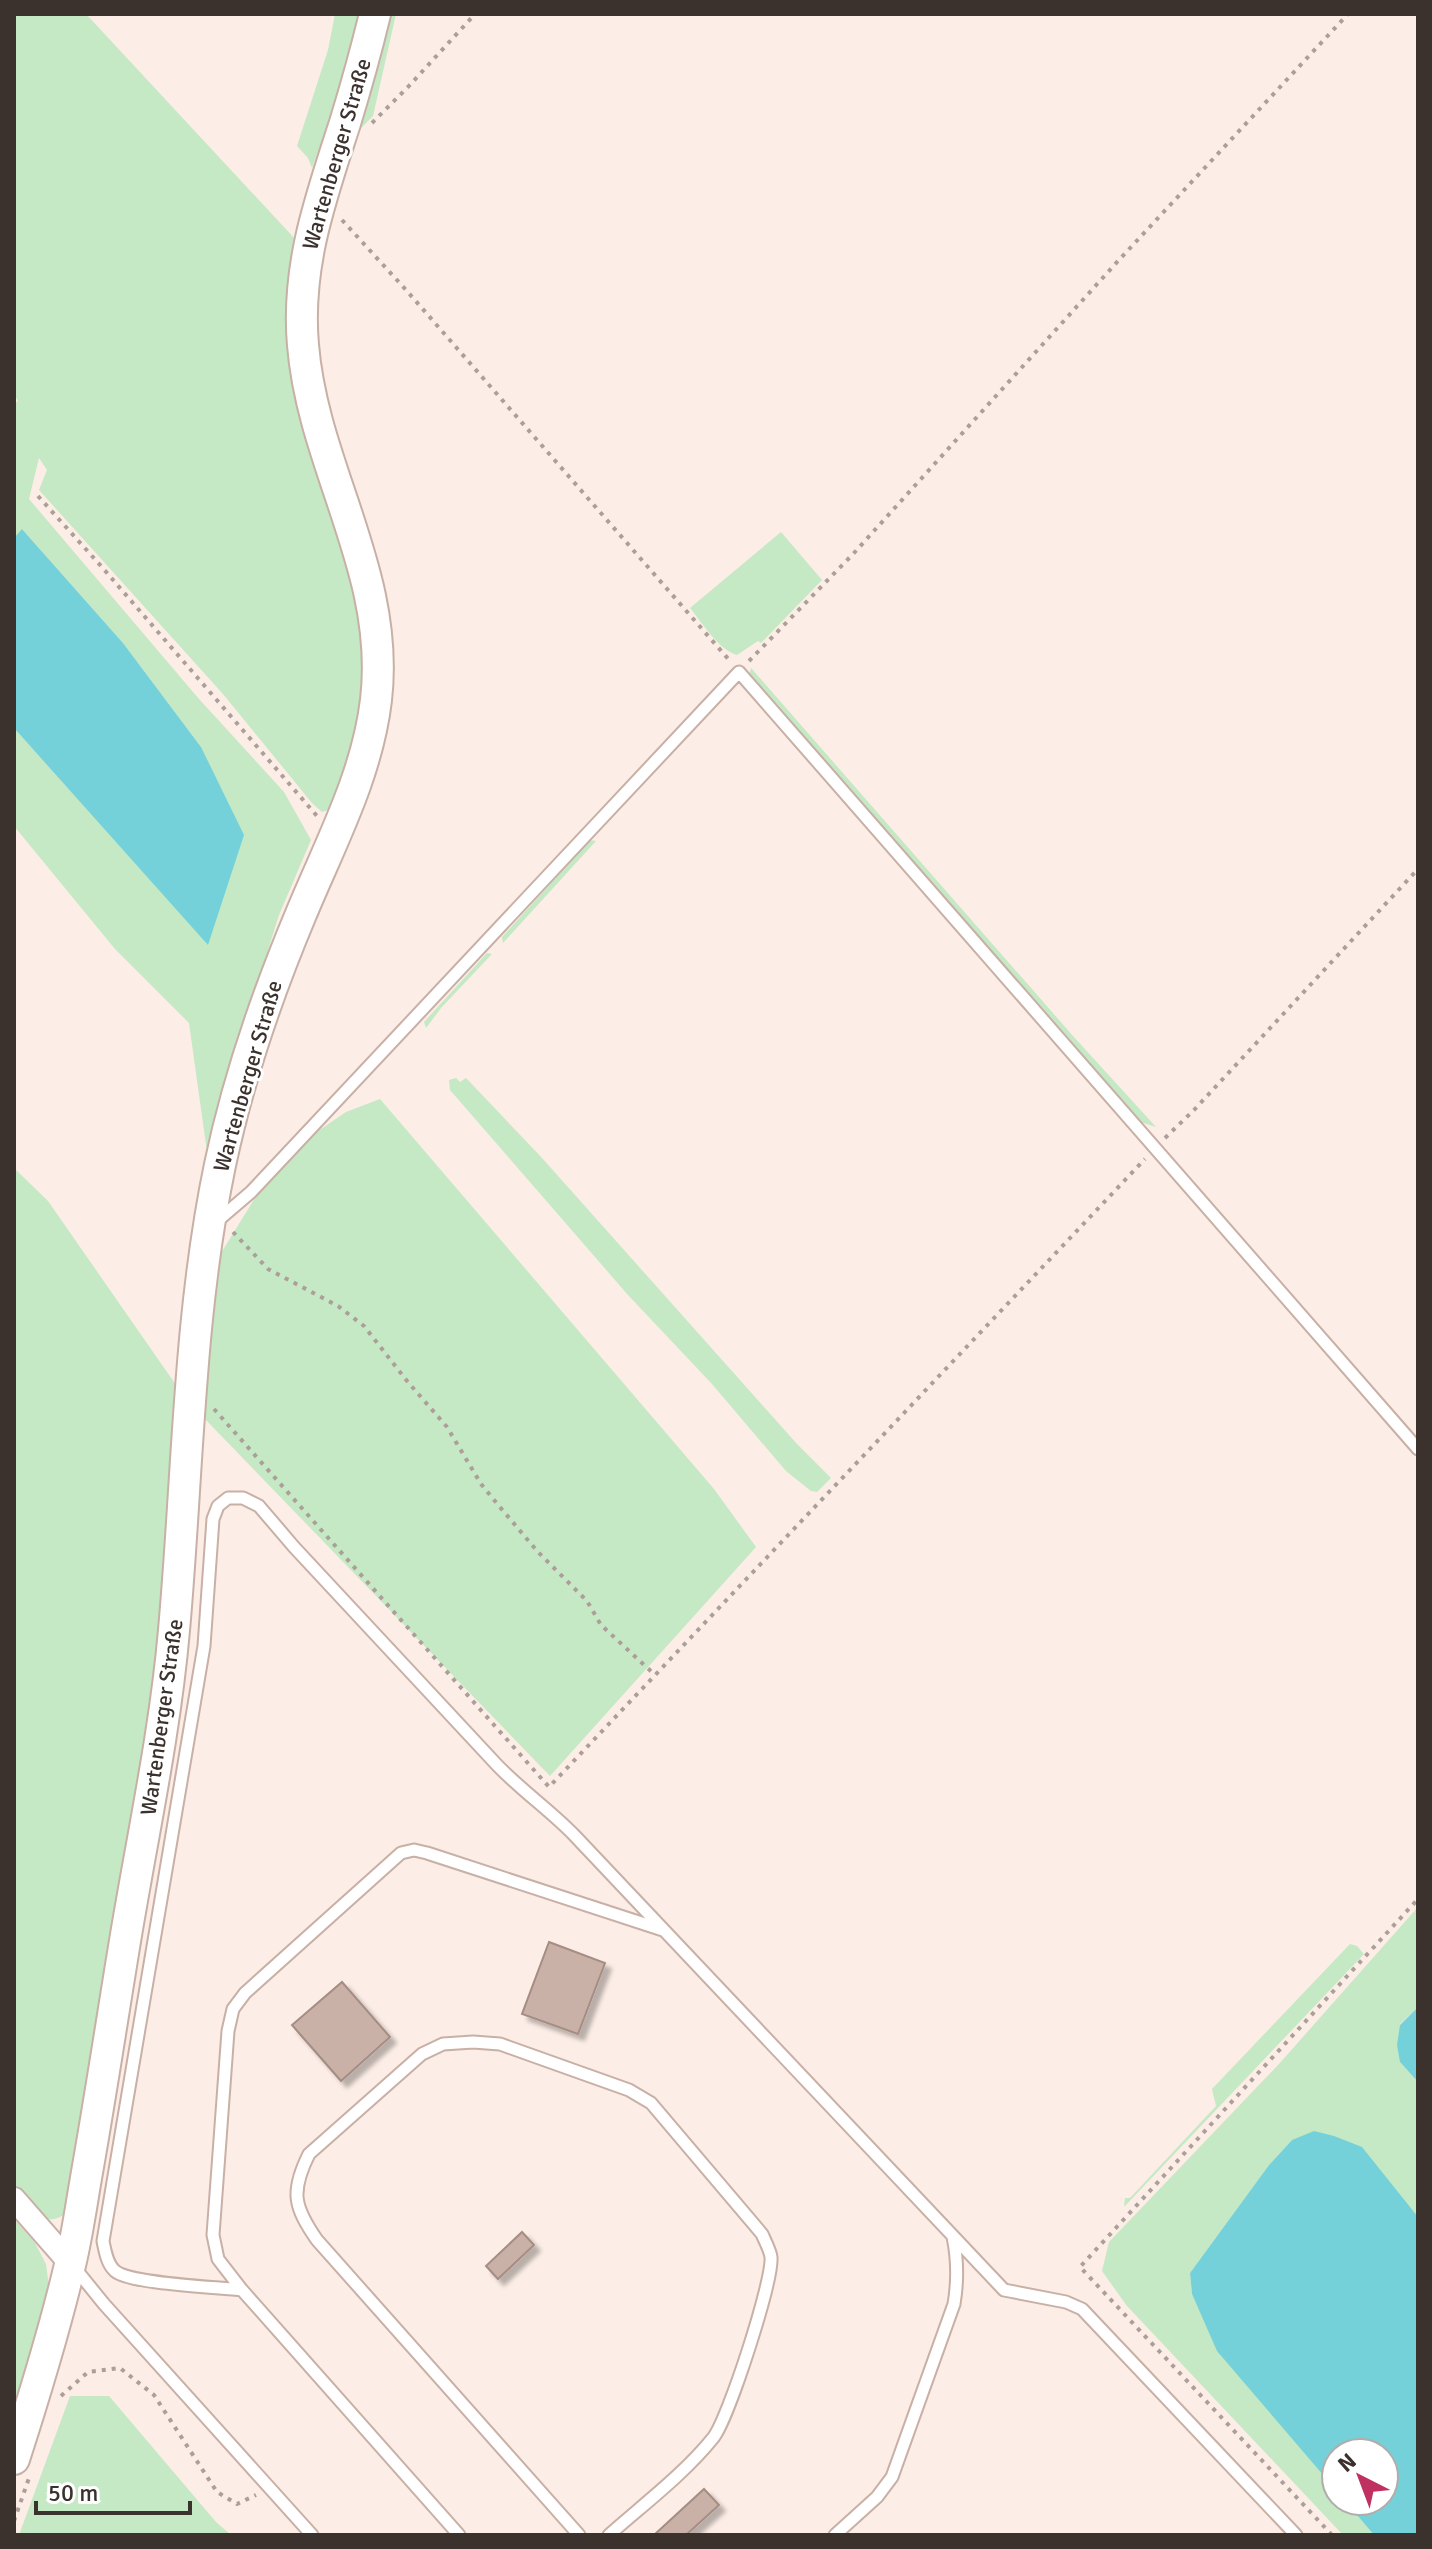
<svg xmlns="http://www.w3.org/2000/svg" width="1432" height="2549" viewBox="0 0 1432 2549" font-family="Signika,sans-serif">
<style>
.green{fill:#c4e9c4}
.water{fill:#75d1d9}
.building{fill:#c9b1a7;stroke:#a58d84;stroke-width:2;filter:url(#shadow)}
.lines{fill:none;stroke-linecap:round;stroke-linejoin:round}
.lane-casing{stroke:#c8b0a6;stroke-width:15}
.street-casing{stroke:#c8b0a6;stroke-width:26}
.secondary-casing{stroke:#c8b0a6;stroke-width:34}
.path{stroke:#ac9f99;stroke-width:4;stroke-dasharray:4 6;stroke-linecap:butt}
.lane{stroke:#fff;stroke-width:11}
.street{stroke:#fff;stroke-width:22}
.secondary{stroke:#fff;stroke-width:30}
.labels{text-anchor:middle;stroke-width:6;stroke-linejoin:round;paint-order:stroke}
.street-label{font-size:22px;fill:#3b312d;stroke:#fff}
</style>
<defs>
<filter id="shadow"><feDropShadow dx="6" dy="6" stdDeviation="2" flood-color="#0004"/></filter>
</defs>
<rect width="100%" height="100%" fill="#fcede6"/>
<!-- green -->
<path class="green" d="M 14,14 L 86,14 L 296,240 L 292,254 L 288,340 L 295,389 L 362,605 L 366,677 L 352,755 L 331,809 L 322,812 L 312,803 L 223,694 L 39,490 L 47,470 L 39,458 L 29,499 L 199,699 L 284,792 L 311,840 L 279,915 L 234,1058 L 208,1159 L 189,1023 L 115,949 L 14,826 L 14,728 L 208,944 L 201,747 L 123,643 L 23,530 L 14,538 L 14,404 L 18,401 L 14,394 Z
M 335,14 L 359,14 L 335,103 L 312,168 L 308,158 L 297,146 L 328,50 Z
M 386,14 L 396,14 L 373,116 L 361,128 L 357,128 Z
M 781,532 L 822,580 L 761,643 L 758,641 L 737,655 C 718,649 703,624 690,608 Z
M 751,668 L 1073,1036 L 1156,1127 L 1140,1122 L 760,689 L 749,675 Z
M 590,840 L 596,841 L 503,943 L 502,937 Z
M 487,953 L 492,954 L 441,1008 L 426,1028 L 424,1022 Z
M 456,1078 L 460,1082 L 466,1078 L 542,1158 L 797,1444 L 831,1478 L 817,1492 L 811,1491 L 786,1471 L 712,1384 L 628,1295 L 450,1090 L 449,1080 Z
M 380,1099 L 714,1489 L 756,1547 L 550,1776 L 205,1419 L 213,1266 L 258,1193 L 318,1131 L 346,1112 Z
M 14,1168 L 48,1201 L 176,1385 L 157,1679 L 68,2211 C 61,2218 55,2220 45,2219 L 14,2188 Z
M 1418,1907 L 1418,2007 L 1400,2024 L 1400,2062 L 1418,2082 L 1418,2217 L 1395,2190 L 1292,2140 L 1269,2165 L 1190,2273 L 1192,2294 L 1203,2317 L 1303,2450 L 1336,2490 L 1336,2501 L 1345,2501 L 1374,2535 L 1343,2535 L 1127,2306 L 1102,2271 L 1109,2242 L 1279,2064 Z
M 1350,1944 L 1357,1946 L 1364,1954 L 1124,2207 L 1125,2198 L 1130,2198 L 1216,2106 L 1212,2089 Z
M 14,2219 L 35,2243 L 46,2264 L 50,2295 L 14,2418 Z
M 70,2396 L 109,2396 L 216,2522 L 231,2535 L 19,2535 Z"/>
<!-- water -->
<path class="water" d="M 22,529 L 123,643 L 201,747 L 244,835 L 208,945 L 14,728 L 14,538 Z
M 1418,2007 L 1418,2082 L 1400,2062 L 1397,2045 L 1400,2025 Z
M 1314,2131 L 1334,2136 L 1362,2147 L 1418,2217 L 1418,2535 L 1374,2535 L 1345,2501 L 1384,2501 L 1384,2453 L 1336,2453 L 1336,2490 L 1217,2351 L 1192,2294 L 1190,2273 L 1269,2165 L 1292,2140 Z"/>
<!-- building -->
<path class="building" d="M 549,1942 L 605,1963 L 578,2034 L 522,2014 Z
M 342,1982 L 390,2037 L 341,2081 L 292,2025 Z
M 522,2232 L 534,2245 L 498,2279 L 486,2266 Z
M 704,2489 L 719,2505 L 686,2535 L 654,2535 Z"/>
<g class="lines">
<defs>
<path id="lane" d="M 216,1222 L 251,1192 L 739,672 L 1418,1449
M 74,2267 L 104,2304 L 312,2535
M 242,2290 L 218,2259 L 213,2235 L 228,2031 L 233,2009 L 245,1993 L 401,1853 L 414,1850 L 427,1853 L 663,1930
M 459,2535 L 242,2290 C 217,2287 130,2284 115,2271 C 107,2264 105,2251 103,2241 L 204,1646 L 213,1519 L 218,1506 L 228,1498 L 243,1498 L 259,1506 L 294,1547 L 497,1765 C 522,1791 551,1811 575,1836 L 1004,2290 L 1066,2302 L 1082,2309 L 1296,2535
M 579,2535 L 317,2240 C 294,2207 290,2192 309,2154 L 422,2054 L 443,2044 L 473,2042 L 500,2044 L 629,2090 L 651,2103 L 762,2234 C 765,2241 770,2250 771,2257 C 773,2281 728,2420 713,2438 C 684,2474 644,2504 609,2535
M 835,2535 L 877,2497 L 892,2477 L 954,2304 C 958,2280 958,2261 953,2237"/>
<path id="street" d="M 14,2199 L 70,2263"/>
<path id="secondary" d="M 14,2459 C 34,2397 55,2328 70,2265 C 77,2236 81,2207 86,2178 C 100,2099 112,2020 125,1941 C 142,1838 165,1734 174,1630 C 188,1475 188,1318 220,1165 C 238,1079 267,995 301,914 C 330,844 367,776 376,700 C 391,572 313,468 303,345 C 296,266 321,197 345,123 C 356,87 366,51 375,14"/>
</defs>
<!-- lane casing -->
<use href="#lane" class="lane-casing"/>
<!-- street casing -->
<use href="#street" class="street-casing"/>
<!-- secondary casing -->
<use href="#secondary" class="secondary-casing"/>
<!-- path -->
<path class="path" d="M 372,123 L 408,87 L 475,14
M 342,220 L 407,291 L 730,661
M 38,496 L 101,566 L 317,816
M 749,661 L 854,553 L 1118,261 L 1348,14
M 1165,1138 L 1194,1110 L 1418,869
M 233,1232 L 268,1269 L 338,1306 L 364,1326 L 407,1381 L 447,1427 L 481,1484 L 499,1506 L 538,1552 L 587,1601 L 601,1625 L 655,1675
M 214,1409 L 549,1787 L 1145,1159
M 61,2396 L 88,2372 L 120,2368 L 154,2395 L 217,2492 L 237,2504 L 256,2495
M 14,2521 L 29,2478
M 1332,2535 L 1080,2267 L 1418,1899"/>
<!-- lane -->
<use href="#lane" class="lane"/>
<!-- street -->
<use href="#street" class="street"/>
<!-- secondary -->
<use href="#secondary" class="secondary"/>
</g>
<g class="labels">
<!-- street labels -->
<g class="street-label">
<text transform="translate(336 154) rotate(-74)" y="8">Wartenberger Straße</text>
<text transform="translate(247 1076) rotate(-74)" y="8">Wartenberger Straße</text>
<text transform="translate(161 1717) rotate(-82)" y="8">Wartenberger Straße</text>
</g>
</g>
<!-- border -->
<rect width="1432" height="2549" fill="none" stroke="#3b312d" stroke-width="32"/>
<!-- north arrow -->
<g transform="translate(1360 2477) rotate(318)"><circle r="38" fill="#ffffff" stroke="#b1adab" stroke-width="2"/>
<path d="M0-6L14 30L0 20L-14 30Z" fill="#bf3161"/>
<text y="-12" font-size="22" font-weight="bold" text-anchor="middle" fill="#3b312d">N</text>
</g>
<!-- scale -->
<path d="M36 2501v12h154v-12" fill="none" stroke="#3b312d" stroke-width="4"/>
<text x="48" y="2501" font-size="24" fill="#3b312d" stroke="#ffffff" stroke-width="6" paint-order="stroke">50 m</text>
</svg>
